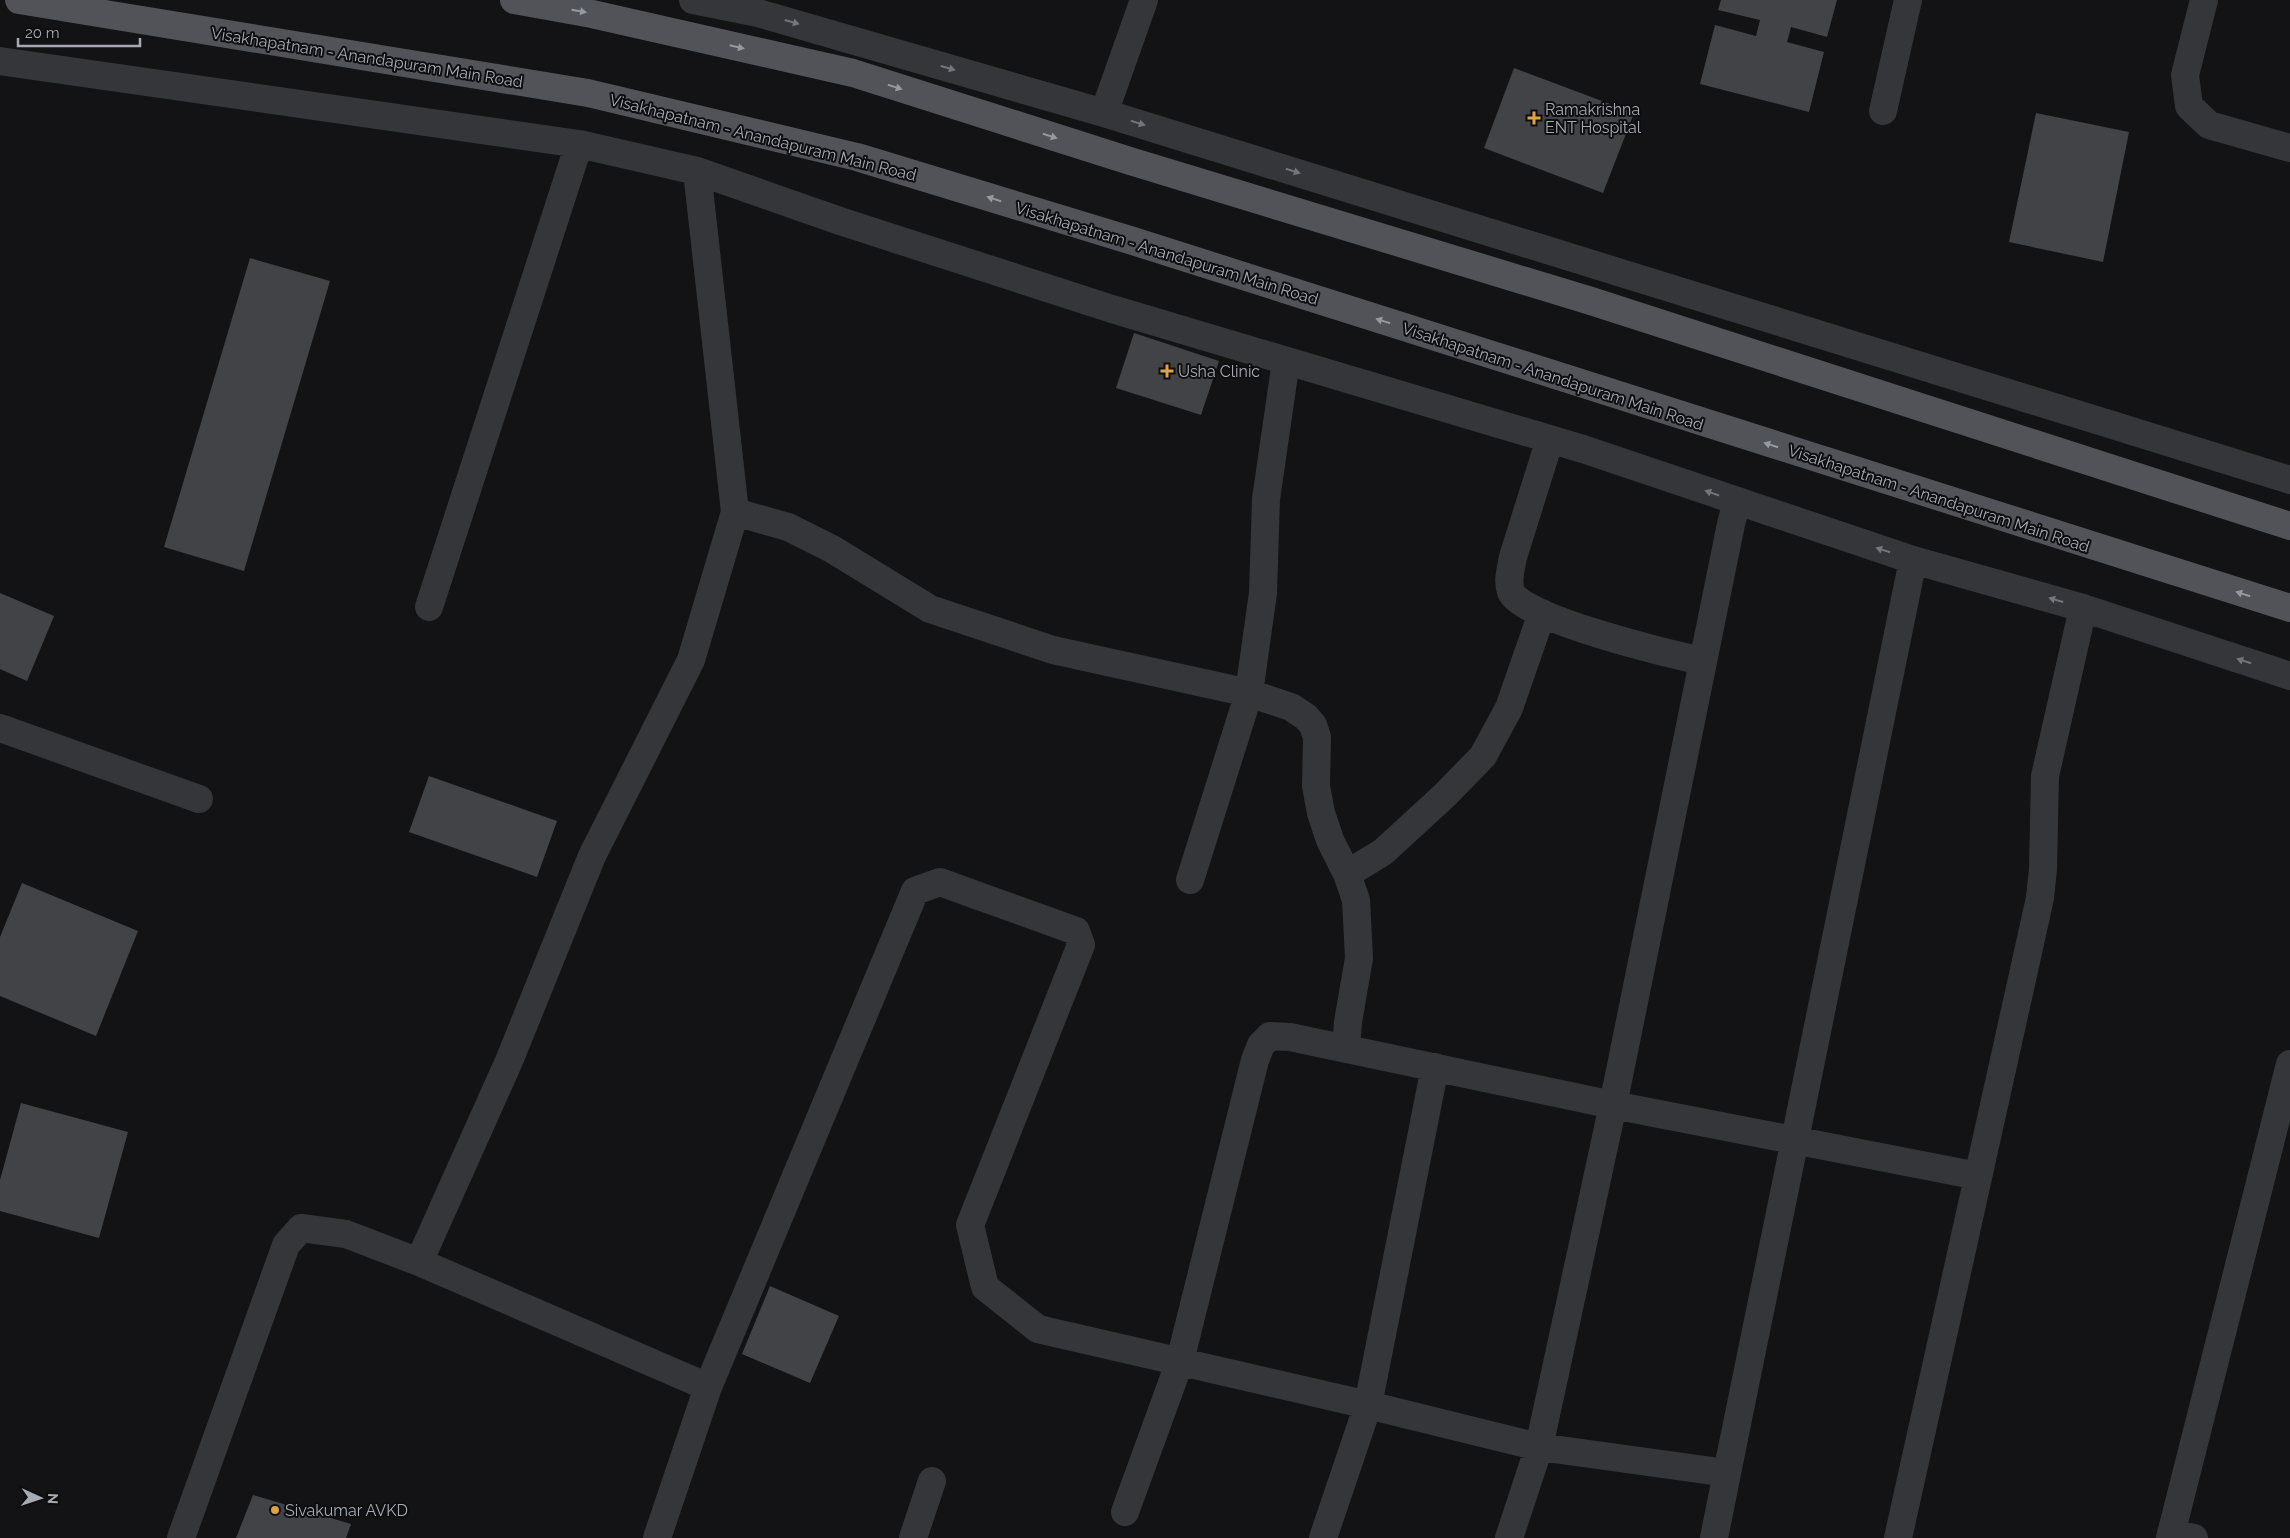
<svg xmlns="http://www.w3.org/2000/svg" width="2290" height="1538" viewBox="0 0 2290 1538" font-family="Raleway,sans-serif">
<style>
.building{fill:#424347}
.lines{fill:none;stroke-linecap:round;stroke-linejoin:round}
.minor{stroke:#353639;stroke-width:28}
.major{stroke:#515358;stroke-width:28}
.oneway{fill:#9599a1}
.oneway2{fill:#73767c}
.poi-dot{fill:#dca444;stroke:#0e0e10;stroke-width:2}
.labels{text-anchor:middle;stroke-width:4;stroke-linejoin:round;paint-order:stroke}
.street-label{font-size:16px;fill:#a6abb3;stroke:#0e0e10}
.poi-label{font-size:16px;fill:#a6abb3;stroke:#0e0e10;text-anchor:start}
</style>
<rect width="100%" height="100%" fill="#131315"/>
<!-- building -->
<path class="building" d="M 1721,0 L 1837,0 L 1827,37 L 1791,27 L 1787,42 L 1824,52 L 1809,112 L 1700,84 L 1715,25 L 1756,36 L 1760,20 L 1718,10 Z
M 1514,68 L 1634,113 L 1603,193 L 1484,148 Z
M 2036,113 L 2129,132 L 2103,262 L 2009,242 Z
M 250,258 L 330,281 L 244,571 L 164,547 Z
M 1134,333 L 1219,361 L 1201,415 L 1116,388 Z
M 0,593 L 54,616 L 27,681 L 0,669 Z
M 429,776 L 557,821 L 537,877 L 409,832 Z
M 22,883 L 138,931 L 96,1036 L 0,996 L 0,937 Z
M 21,1103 L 128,1132 L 99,1238 L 0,1211 L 0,1180 Z
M 770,1286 L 839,1316 L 810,1383 L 742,1354 Z
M 253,1495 L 351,1524 L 346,1538 L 236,1538 Z"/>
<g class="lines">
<!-- minor -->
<path class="minor" d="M 693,0 L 758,13 L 1104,113 L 2290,480
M 2204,0 L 2185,75 L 2189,106 L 2209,125 L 2290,148
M 0,61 L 579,144 L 697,171 L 840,221 L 1112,309 L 1583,449 L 1913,560 L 2083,608 L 2290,676
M 1883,111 L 1908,0
M 1104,113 L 1144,0
M 1550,439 L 1513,557 C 1511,568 1507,581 1511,592 C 1521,618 1672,655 1703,661
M 735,512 L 788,527 L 832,549 L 930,609 L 1053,650 L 1249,693 L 1291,707 L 1306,717 L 1313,725 L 1317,737 L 1316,786 L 1321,813 L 1330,840 L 1347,874 L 1356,900 L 1359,958 L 1348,1022 L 1346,1049
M 429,607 L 579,144
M 0,728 L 199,799
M 1347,874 L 1383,852 L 1445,795 L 1483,756 L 1509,708 L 1542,613
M 1190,880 L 1249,693 L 1263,593 L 1266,499 L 1286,361
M 419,1262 L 509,1061 L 592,856 L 691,660 L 735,512 L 697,171
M 708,1387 L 915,891 L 940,882 L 1076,931 L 1081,945 L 970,1225 L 985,1287 L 1038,1329 L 1368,1405 L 1539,1447 L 1727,1473 L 1913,560
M 1125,1512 L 1180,1361 L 1255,1060 L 1261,1045 L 1270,1036 L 1290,1037 L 1613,1105 L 1978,1176
M 2171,1533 L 2194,1538
M 181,1538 L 286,1245 L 301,1228 L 346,1234 L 419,1262 L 708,1387 L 657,1538
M 913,1538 L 932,1481
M 1323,1538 L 1368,1405 L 1435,1067
M 1509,1538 L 1539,1447 L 1613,1105 L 1731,524 L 1737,501
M 1714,1538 L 1727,1473
M 1898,1538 L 2040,898 L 2043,869 L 2045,776 L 2083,608
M 2170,1538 L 2290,1064"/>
<!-- major -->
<path class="major" d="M 19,0 L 588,93 L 857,157 L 1133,241 L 2290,608
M 514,0 L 592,14 L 853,73 L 1130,161 L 1591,301 L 2290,526"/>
</g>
<!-- one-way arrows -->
<defs><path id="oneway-solid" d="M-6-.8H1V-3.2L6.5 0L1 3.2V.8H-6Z" transform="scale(1.25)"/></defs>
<g class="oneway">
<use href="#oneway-solid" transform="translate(579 11) rotate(10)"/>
<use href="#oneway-solid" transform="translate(737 47) rotate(13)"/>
<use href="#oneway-solid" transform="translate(895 87) rotate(18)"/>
<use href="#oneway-solid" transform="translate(1050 136) rotate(18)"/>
<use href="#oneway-solid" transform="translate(994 199) rotate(-163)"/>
<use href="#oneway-solid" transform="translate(1383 321) rotate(-162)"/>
<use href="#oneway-solid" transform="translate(1771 445) rotate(-162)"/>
<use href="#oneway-solid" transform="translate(2243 594) rotate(-163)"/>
</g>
<g class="oneway2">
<use href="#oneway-solid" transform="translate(792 22) rotate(16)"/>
<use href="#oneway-solid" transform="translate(948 68) rotate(16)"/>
<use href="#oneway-solid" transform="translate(1138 123) rotate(17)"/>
<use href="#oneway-solid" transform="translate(1293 171) rotate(17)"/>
<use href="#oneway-solid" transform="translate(1712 493) rotate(-161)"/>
<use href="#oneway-solid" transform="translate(1883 550) rotate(-162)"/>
<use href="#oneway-solid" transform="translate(2056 600) rotate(-164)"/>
<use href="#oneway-solid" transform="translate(2244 661) rotate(-162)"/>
</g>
<!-- markers -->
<g class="poi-dot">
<path d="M1531.5 110.5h5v5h5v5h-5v5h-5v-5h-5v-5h5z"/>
<path d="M1164.5 363.5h5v5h5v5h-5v5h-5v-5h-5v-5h5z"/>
<circle cx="275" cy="1510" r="5"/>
</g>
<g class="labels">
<!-- street labels -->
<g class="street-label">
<text transform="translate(367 57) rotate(9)" y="6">Visakhapatnam - Anandapuram Main Road</text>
<text transform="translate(763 137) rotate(14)" y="6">Visakhapatnam - Anandapuram Main Road</text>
<text transform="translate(1167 253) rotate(17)" y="6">Visakhapatnam - Anandapuram Main Road</text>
<text transform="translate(1553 376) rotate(18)" y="6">Visakhapatnam - Anandapuram Main Road</text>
<text transform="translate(1939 498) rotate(18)" y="6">Visakhapatnam - Anandapuram Main Road</text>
</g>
<!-- poi labels -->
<g class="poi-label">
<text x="1545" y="115">Ramakrishna<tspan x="1545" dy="18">ENT Hospital</tspan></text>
<text x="1178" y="377">Usha Clinic</text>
<text x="285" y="1516">Sivakumar AVKD</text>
</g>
</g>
<!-- north arrow -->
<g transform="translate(40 1498) rotate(93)" stroke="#0e0e10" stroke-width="4" paint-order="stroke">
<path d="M0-4L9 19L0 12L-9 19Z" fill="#a6abb3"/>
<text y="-8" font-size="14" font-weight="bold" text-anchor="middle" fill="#a6abb3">N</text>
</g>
<!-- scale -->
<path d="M18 38v8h122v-8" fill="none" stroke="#a6abb3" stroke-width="2.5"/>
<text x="25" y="38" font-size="15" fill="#a6abb3" stroke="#0e0e10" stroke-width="4" paint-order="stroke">20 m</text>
</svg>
